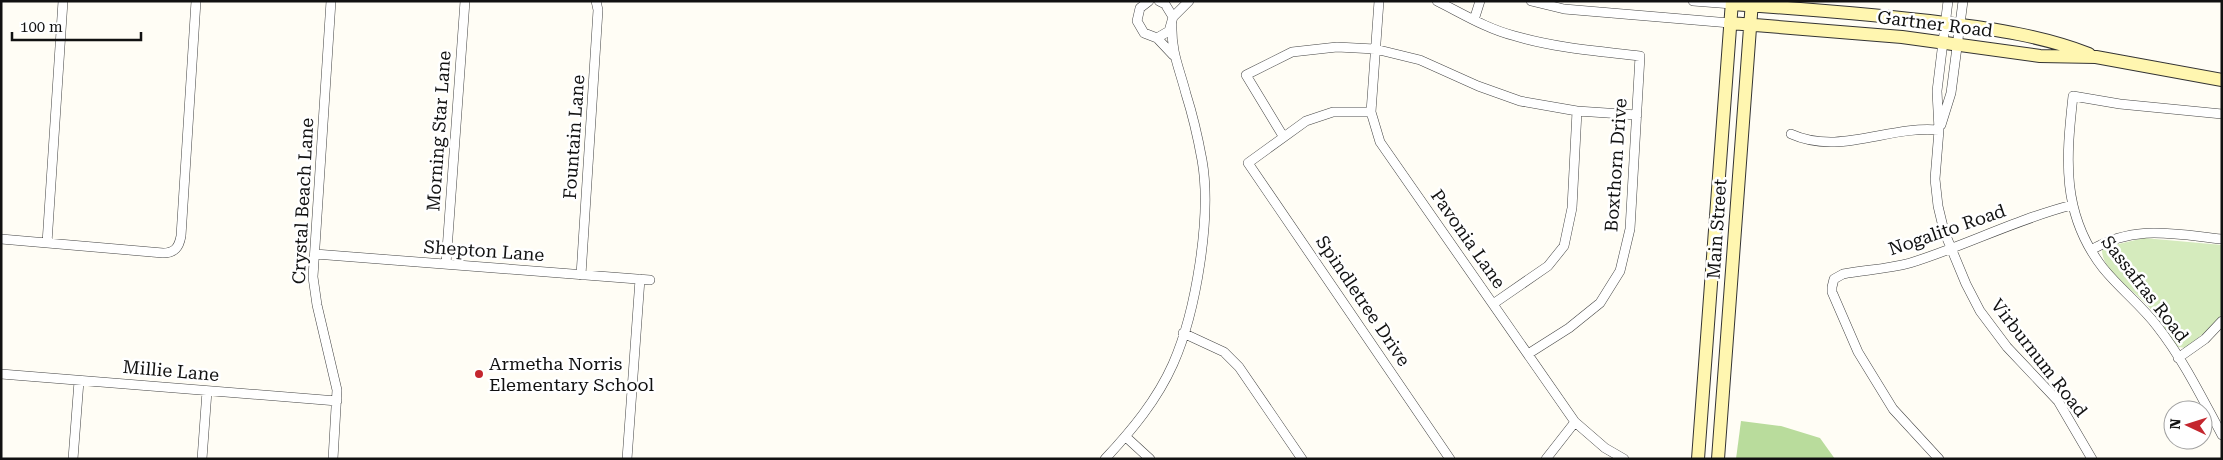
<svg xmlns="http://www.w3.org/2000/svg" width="2223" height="460" viewBox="0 0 2223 460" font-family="'Roboto Serif',serif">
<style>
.green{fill:#d5ebbd}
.forest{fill:#b9dc9c}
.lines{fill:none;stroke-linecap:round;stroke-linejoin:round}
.street-casing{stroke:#444;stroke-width:10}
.secondary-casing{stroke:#333;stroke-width:14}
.street{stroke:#fff;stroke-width:9}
.secondary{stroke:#fff6b0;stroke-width:12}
.poi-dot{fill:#c4262e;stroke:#fff;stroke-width:2}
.labels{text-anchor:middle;stroke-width:5;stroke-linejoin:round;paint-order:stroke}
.street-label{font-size:18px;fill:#111;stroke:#fff}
.poi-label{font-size:18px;fill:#111;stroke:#fff;text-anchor:start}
</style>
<rect width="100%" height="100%" fill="#fffdf5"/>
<!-- green -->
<path class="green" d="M 2144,238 L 2222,245 L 2222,313 L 2217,322 L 2186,348 L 2178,347 C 2167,333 2158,316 2145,303 C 2132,289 2102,271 2102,250 L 2106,247 Z"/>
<!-- forest -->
<path class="forest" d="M 1741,421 L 1781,426 L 1820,438 L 1835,459 L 1736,459 Z"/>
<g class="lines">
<defs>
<path id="street" d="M 331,1 L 313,277 L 317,305 L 337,390 L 333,459
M 1149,1 L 1140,8 L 1137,21 L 1144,33 L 1157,38 L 1169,31 L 1173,17 L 1165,4 L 1159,1
M 1379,1 L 1371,112 L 1380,142 L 1575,422 L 1605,448 L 1624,459
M 1437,1 C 1463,14 1487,29 1515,36 C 1556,48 1598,51 1640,56 L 1630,229 L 1620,271 L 1600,303 L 1569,328 L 1528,354
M 1531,1 L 1564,9 L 1730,23
M 1693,1 L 1732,4
M 1948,1 L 1937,91 L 1939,130 L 1935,179 L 1938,206 L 1944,231 L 1966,284 L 1980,311 L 2007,347 L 2058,401 L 2092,459
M 1173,17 L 1189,1
M 1474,20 L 1480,1
M 1157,38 L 1173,55
M 1371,112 L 1333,112 L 1306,121 L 1248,163 L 1450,459
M 2222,114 L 2120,104 L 2073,96 C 2066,159 2061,214 2103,268 C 2120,289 2141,305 2157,326 C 2183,359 2202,398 2222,435
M 1941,125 L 1951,93 L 1963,1
M 1791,134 C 1840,156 1889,125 1939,130
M 1283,136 L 1246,75 L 1292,52 L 1337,47 L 1375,49 L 1420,60 L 1478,86 L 1520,101 L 1577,111 L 1637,115
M 1,239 L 163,253 C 175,253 179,247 181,236 L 196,1
M 47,243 L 63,1
M 2091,250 C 2135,224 2174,234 2222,239
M 315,254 L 650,280
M 446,264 L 465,1
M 581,275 L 598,10 L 596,1
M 1493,304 L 1548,266 L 1564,246 L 1572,208 L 1577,111
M 1183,333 L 1224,352 L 1239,367 L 1302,459
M 2178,358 L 2205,339 L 2222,321
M 1,374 L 337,401
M 1126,437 L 1150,459
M 73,459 L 79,381
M 202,459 L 207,391
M 627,459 L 640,279
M 1105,459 C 1132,430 1157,400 1173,364 C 1196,312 1212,216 1202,160 C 1198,138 1193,116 1186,94 C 1179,67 1171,52 1172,24
M 1546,459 L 1575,422
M 1939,459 L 1893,409 L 1858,352 L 1832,292 L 1832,287 L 1834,279 L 1843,274 C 1865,270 1888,269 1910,263 C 1965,246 2017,219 2072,205"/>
<path id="secondary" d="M 1732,4 C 1803,9 1874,14 1945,23 C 1995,29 2042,36 2089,54
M 1730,23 L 1902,37 L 2040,56 L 2096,57 L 2222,80
M 1698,459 L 1732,1
M 1718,459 L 1752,1"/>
</defs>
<!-- street casing -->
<use href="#street" class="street-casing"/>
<!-- secondary casing -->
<use href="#secondary" class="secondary-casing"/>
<!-- street -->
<use href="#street" class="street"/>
<!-- secondary -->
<use href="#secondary" class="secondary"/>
</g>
<!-- markers -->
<circle class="poi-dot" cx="479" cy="374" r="5"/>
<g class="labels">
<!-- street labels -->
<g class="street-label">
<text transform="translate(1935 24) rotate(7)" y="6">Gartner Road</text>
<text transform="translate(439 131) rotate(-86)" y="6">Morning Star Lane</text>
<text transform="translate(574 137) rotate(-86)" y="6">Fountain Lane</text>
<text transform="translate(1616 165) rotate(-86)" y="6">Boxthorn Drive</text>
<text transform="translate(303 201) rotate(-87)" y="6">Crystal Beach Lane</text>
<text transform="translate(1717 229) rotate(-86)" y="6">Main Street</text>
<text transform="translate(1947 230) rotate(-19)" y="6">Nogalito Road</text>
<text transform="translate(1468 239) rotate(55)" y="6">Pavonia Lane</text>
<text transform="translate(484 251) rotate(4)" y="6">Shepton Lane</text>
<text transform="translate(2145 289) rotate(52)" y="6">Sassafras Road</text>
<text transform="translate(1363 301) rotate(56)" y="6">Spindletree Drive</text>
<text transform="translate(2039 358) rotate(52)" y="6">Virburnum Road</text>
<text transform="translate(171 371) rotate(5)" y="6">Millie Lane</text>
</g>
<!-- poi labels -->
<g class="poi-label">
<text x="489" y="370">Armetha Norris<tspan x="489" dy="21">Elementary School</tspan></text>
</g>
</g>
<!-- border -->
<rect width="2223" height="460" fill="none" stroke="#111111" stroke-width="5"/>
<!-- north arrow -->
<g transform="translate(2188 425) rotate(274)"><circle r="24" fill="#ffffff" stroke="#a0a0a0"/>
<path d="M0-4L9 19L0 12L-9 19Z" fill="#c4262e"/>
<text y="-8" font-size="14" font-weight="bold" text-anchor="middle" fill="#111111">N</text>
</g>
<!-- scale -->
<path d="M12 32v8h129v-8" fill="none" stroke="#111111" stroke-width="2.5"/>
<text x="20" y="32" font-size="15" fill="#111111" stroke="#ffffff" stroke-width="4" paint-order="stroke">100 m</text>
</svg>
